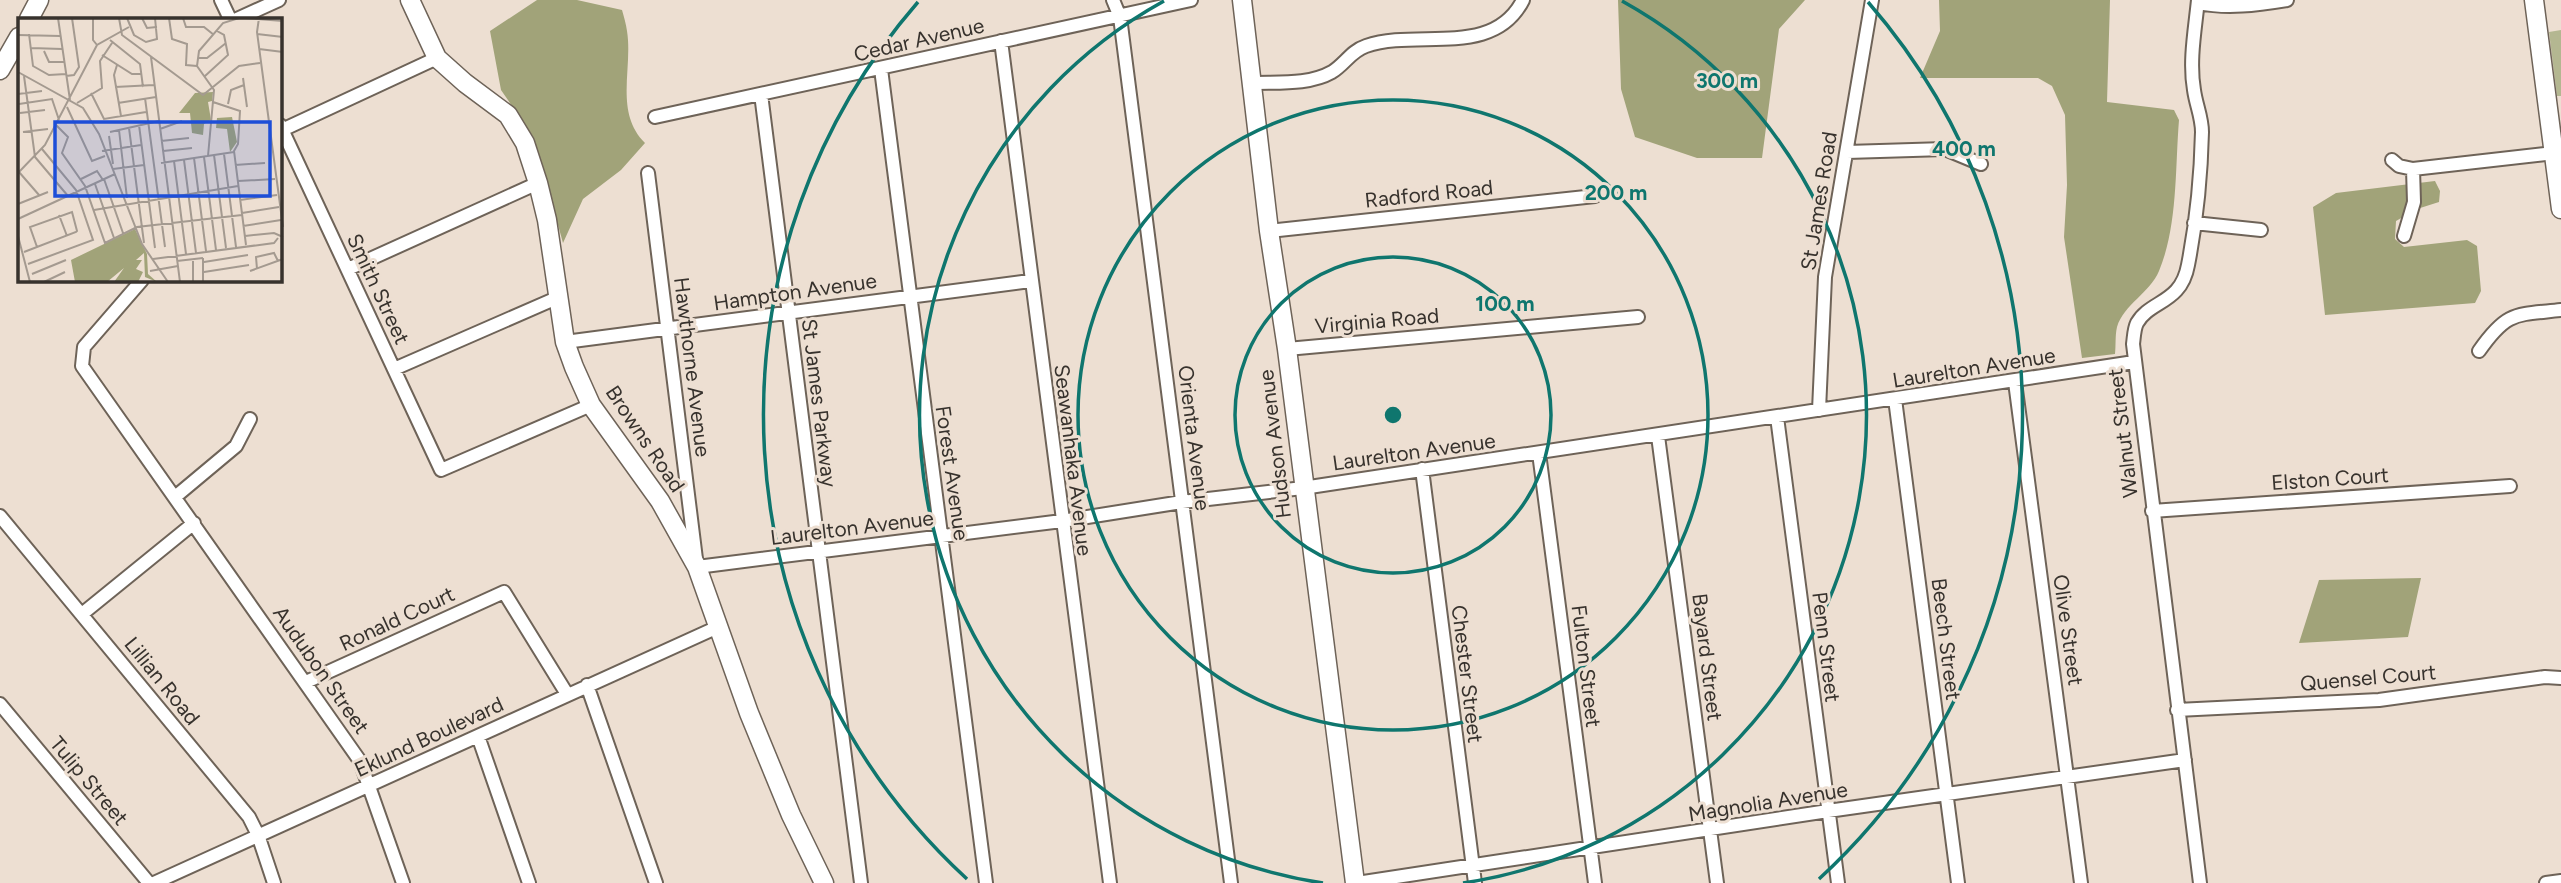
<svg xmlns="http://www.w3.org/2000/svg" width="2561" height="883" viewBox="0 0 2561 883" font-family="Figtree,sans-serif">
<style>
.green{fill:#b4b791}
.forest{fill:#a1a379}
.lines{fill:none;stroke-linecap:round;stroke-linejoin:round}
.street-casing{stroke:#6e6358;stroke-width:16}
.secondary-casing{stroke:#6e6358;stroke-width:21}
.street{stroke:#fff;stroke-width:12}
.secondary{stroke:#fff;stroke-width:18}
.ring{fill:none;stroke:#0f766e;stroke-width:3.5}
.labels{text-anchor:middle;stroke-width:6;stroke-linejoin:round;paint-order:stroke}
.street-label{font-size:21px;fill:#37322d;stroke:#eddfd2}
.inset-road{fill:none;stroke:#a49a90;stroke-width:2}
.view{fill:#1d4ed8;fill-opacity:0.15;stroke:#1d4ed8;stroke-width:3.5}
.inset-edge{fill:none;stroke:#37322d;stroke-width:3.5}
.centre{fill:#0f766e;stroke:#eddfd2;stroke-width:3.5}
.ring-label{font-size:21px;text-anchor:middle;font-weight:bold;fill:#0f766e;stroke:#eddfd2;stroke-width:6;stroke-linejoin:round;paint-order:stroke}
</style>
<rect width="100%" height="100%" fill="#eddfd2"/>
<!-- green -->
<path class="green" d="M 2561,30 L 2561,96 L 2557,96 L 2549,32 Z"/>
<!-- forest -->
<path class="forest" d="M 537,0 L 577,0 L 622,10 C 624,17 626,24 627,31 C 633,69 614,112 645,143 L 621,170 L 583,199 L 563,243 L 534,138 L 501,90 L 490,31 Z
M 1618,0 L 1805,0 L 1779,29 L 1762,158 L 1697,158 L 1635,137 L 1621,89 Z
M 1939,0 L 2110,0 L 2107,102 L 2174,110 L 2179,120 C 2175,169 2178,225 2159,271 C 2150,293 2124,304 2117,327 C 2115,335 2116,346 2115,354 L 2082,358 L 2064,237 L 2067,185 L 2065,115 L 2052,86 L 2038,78 L 1920,78 L 1940,31 Z
M 2435,181 L 2440,191 L 2439,202 L 2417,209 L 2396,221 L 2395,239 L 2404,247 L 2467,240 L 2477,246 L 2481,291 L 2475,303 L 2325,315 L 2313,207 L 2336,193 Z
M 2421,578 L 2408,637 L 2299,643 L 2319,580 Z"/>
<g class="lines">
<defs>
<path id="street" d="M 221,0 L 230,19
M 1113,0 L 1120,17 L 1231,883
M 2198,0 C 2195,30 2189,61 2194,90 C 2196,105 2202,117 2202,132 C 2201,174 2196,224 2188,265 C 2181,304 2150,300 2137,323 C 2134,329 2134,337 2133,344 L 2200,883
M 2198,3 C 2228,9 2256,5 2287,0
M 237,19 L 279,0
M 1001,41 L 1110,883
M 881,69 L 986,883
M 1253,83 C 1278,82 1309,85 1332,72 C 1345,64 1351,51 1366,46 C 1418,28 1493,59 1523,0
M 761,94 L 861,883
M 655,117 L 1191,0
M 280,125 L 441,470 L 591,405
M 282,130 L 437,58
M 1847,152 L 1945,149 L 1981,164
M 2392,160 L 2399,166 L 2413,169 L 2554,153
M 648,173 L 697,567 L 1062,521 L 1182,502 L 1303,488 L 2134,362
M 2194,223 L 2261,230
M 1269,231 L 1595,196
M 2404,236 L 2414,202 L 2413,169
M 348,269 L 538,183
M 142,280 L 84,347 L 82,366 L 360,761 L 403,883
M 565,342 L 1030,281
M 1287,349 L 1638,317
M 2479,351 C 2507,311 2515,315 2561,310
M 394,369 L 559,297
M 2015,382 L 2081,883
M 1895,399 L 1958,883
M 1819,410 L 1825,277 L 1872,0
M 1777,417 L 1838,883
M 1658,436 L 1717,883
M 1539,453 L 1595,883
M 1422,469 L 1475,883
M 175,497 L 236,446 L 250,419
M 2152,511 L 2510,486
M 0,516 L 249,817 L 258,835 L 274,883
M 82,614 L 194,523
M 306,682 L 504,592 L 567,694
M 587,685 L 656,883
M 0,704 L 149,883
M 2177,710 L 2379,700 L 2545,677 L 2561,678
M 478,736 L 529,883
M 154,883 L 720,626
M 1357,883 L 1828,811 L 2185,760
M 2546,883 L 2561,881"/>
<path id="secondary" d="M 410,0 L 437,58 L 465,83 L 508,115 L 525,143 L 538,183 L 547,220 L 565,342 L 574,367 L 591,405 L 660,501 L 697,567 L 749,713 L 791,815 L 824,883
M 1242,0 L 1269,231 L 1287,349 L 1355,883
M 2534,0 L 2561,209
M 29,19 L 39,0
M 0,70 L 19,37"/>
</defs>
<!-- street casing -->
<use href="#street" class="street-casing"/>
<!-- secondary casing -->
<use href="#secondary" class="secondary-casing"/>
<!-- street -->
<use href="#street" class="street"/>
<!-- secondary -->
<use href="#secondary" class="secondary"/>
</g>
<!-- distance rings -->
<g class="ring">
<circle cx="1393" cy="415" r="158"/>
<circle cx="1393" cy="415" r="315"/>
<path d="M1323 883A473 473 0 0 1 1164 1M1622 1A473 473 0 0 1 1463 883"/>
<path d="M967 879A630 630 0 0 1 918 2M1868 2A630 630 0 0 1 1819 879"/>
</g>
<g class="labels">
<!-- street labels -->
<g class="street-label">
<text transform="translate(919 40) rotate(-13)" y="7">Cedar Avenue</text>
<text transform="translate(1429 194) rotate(-6)" y="7">Radford Road</text>
<text transform="translate(1819 201) rotate(-81)" y="7">St James Road</text>
<text transform="translate(378 289) rotate(65)" y="7">Smith Street</text>
<text transform="translate(795 292) rotate(-8)" y="7">Hampton Avenue</text>
<text transform="translate(1377 321) rotate(-5)" y="7">Virginia Road</text>
<text transform="translate(692 367) rotate(83)" y="7">Hawthorne Avenue</text>
<text transform="translate(1974 368) rotate(-9)" y="7">Laurelton Avenue</text>
<text transform="translate(819 403) rotate(83)" y="7">St James Parkway</text>
<text transform="translate(2123 433) rotate(-97)" y="7">Walnut Street</text>
<text transform="translate(1194 438) rotate(83)" y="7">Orienta Avenue</text>
<text transform="translate(645 439) rotate(56)" y="7">Browns Road</text>
<text transform="translate(1275 444) rotate(-97)" y="7">Hudson Avenue</text>
<text transform="translate(1414 452) rotate(-8)" y="7">Laurelton Avenue</text>
<text transform="translate(1073 460) rotate(83)" y="7">Seawanhaka Avenue</text>
<text transform="translate(952 473) rotate(82)" y="7">Forest Avenue</text>
<text transform="translate(2330 479) rotate(-4)" y="7">Elston Court</text>
<text transform="translate(852 528) rotate(-7)" y="7">Laurelton Avenue</text>
<text transform="translate(397 619) rotate(-25)" y="7">Ronald Court</text>
<text transform="translate(2068 630) rotate(82)" y="7">Olive Street</text>
<text transform="translate(1946 639) rotate(83)" y="7">Beech Street</text>
<text transform="translate(1826 647) rotate(83)" y="7">Penn Street</text>
<text transform="translate(1707 657) rotate(83)" y="7">Bayard Street</text>
<text transform="translate(1586 666) rotate(83)" y="7">Fulton Street</text>
<text transform="translate(321 670) rotate(55)" y="7">Audubon Street</text>
<text transform="translate(1467 674) rotate(83)" y="7">Chester Street</text>
<text transform="translate(2368 678) rotate(-5)" y="7">Quensel Court</text>
<text transform="translate(162 681) rotate(51)" y="7">Lillian Road</text>
<text transform="translate(429 737) rotate(-25)" y="7">Eklund Boulevard</text>
<text transform="translate(89 781) rotate(50)" y="7">Tulip Street</text>
<text transform="translate(1768 802) rotate(-9)" y="7">Magnolia Avenue</text>
</g>
</g>
<!-- overview -->
<g transform="translate(18 18)">
<rect width="264" height="264" fill="#eddfd2"/>
<path d="M 195,74 L 194,83 L 190,84 L 193,102 L 186,106 L 185,117 L 174,115 L 172,95 L 161,95 L 177,75 ZM 214,99 L 219,124 L 212,134 L 209,111 L 198,110 L 199,100 ZM 117,211 L 129,236 L 130,256 L 139,264 L 127,259 L 126,235 L 118,242 L 124,242 L 118,251 L 125,254 L 120,264 L 96,264 L 106,250 L 89,264 L 57,264 L 53,242 Z" fill="#a1a379"/>
<path class="inset-road" d="M 40,0 L 52,82M 75,0 L 75,22 L 79,27M 101,0 L 104,17 L 185,77 L 221,48 L 242,45M 109,0 L 116,17 L 128,24 L 139,21 L 137,0M 124,0 L 129,10 L 139,9M 151,0 L 154,21 L 169,26 L 168,47 L 179,48M 165,0 L 168,9 L 186,9 L 196,17M 227,0 L 265,3M 241,0 L 239,14 L 265,209M 11,16 L 15,48 L 31,57 L 48,56M 239,16 L 265,19M 0,17 L 42,18M 92,22 L 122,46 L 125,69M 0,27 L 0,54M 13,30 L 44,31M 241,31 L 265,34M 26,33 L 31,44 L 46,44M 84,37 L 114,56 L 123,56M 133,39 L 162,264M 180,40 L 189,40 L 208,25M 99,47 L 96,57 L 103,98M 0,54 L 65,90 L 81,116 L 124,226 L 150,264M 6,58 L 17,139 L 50,178M 48,58 L 56,57 L 61,49 L 54,0M 187,58 L 210,37 L 206,17 L 199,13M 225,60 L 229,89M 97,69 L 136,67M 73,75 L 86,101 L 128,94M 0,76 L 24,73M 127,80 L 147,229M 195,84 L 222,93 L 220,126 L 216,133 L 228,227M 59,85 L 84,70 L 82,43 L 94,25M 100,85 L 138,79M 1,86 L 34,81 L 41,102M 210,86 L 213,72 L 226,67M 49,89 L 74,143 L 87,138M 2,95 L 27,92M 38,107 L 50,119 L 44,135 L 67,168 L 87,225 L 119,209 L 224,197M 121,107 L 137,230M 111,110 L 126,225M 142,111 L 164,103M 101,112 L 109,180M 5,114 L 30,111M 92,114 L 141,103M 91,118 L 95,146M 143,123 L 171,120M 84,133 L 123,127M 145,133 L 174,130M 206,136 L 218,229M 196,137 L 208,230M 190,138 L 196,72 L 179,48 L 181,33 L 205,5 L 221,0M 186,139 L 198,232M 176,140 L 188,233M 166,142 L 178,235M 156,143 L 168,236M 143,145 L 216,134M 217,147 L 247,145M 95,151 L 126,147M 1,154 L 21,177M 0,155 L 27,127 L 79,27 L 111,9M 63,161 L 79,153 L 85,162M 86,161 L 105,215M 220,163 L 257,161M 77,166 L 96,220M 222,182 L 259,177M 0,186 L 30,174M 76,192 L 220,168M 224,195 L 261,189M 41,197 L 49,218M 0,201 L 97,156M 225,208 L 263,202M 0,218 L 12,264M 227,218 L 256,215 L 265,219M 6,234 L 58,214 L 59,213 L 54,194 L 12,209 L 19,229M 135,241 L 256,225 L 260,220M 159,243 L 185,240M 186,244 L 230,237M 10,246 L 75,222 L 58,172 L 24,131M 239,251 L 238,239 L 256,235 L 260,243M 132,253 L 160,248M 232,253 L 265,241M 186,254 L 231,247M 14,256 L 48,242M 26,264 L 47,254M 175,264 L 175,241M 185,264 L 185,240"/>
<path class="view" d="M 37,104 L 252,104 L 252,178 L 37,178 Z"/>
<rect width="264" height="264" class="inset-edge"/>
</g>
<circle cx="1393" cy="415" r="10" class="centre"/>
<g class="ring-label">
<text x="1727" y="88">300 m</text>
<text x="1964" y="156">400 m</text>
<text x="1616" y="200">200 m</text>
<text x="1505" y="311">100 m</text>
</g>
</svg>
